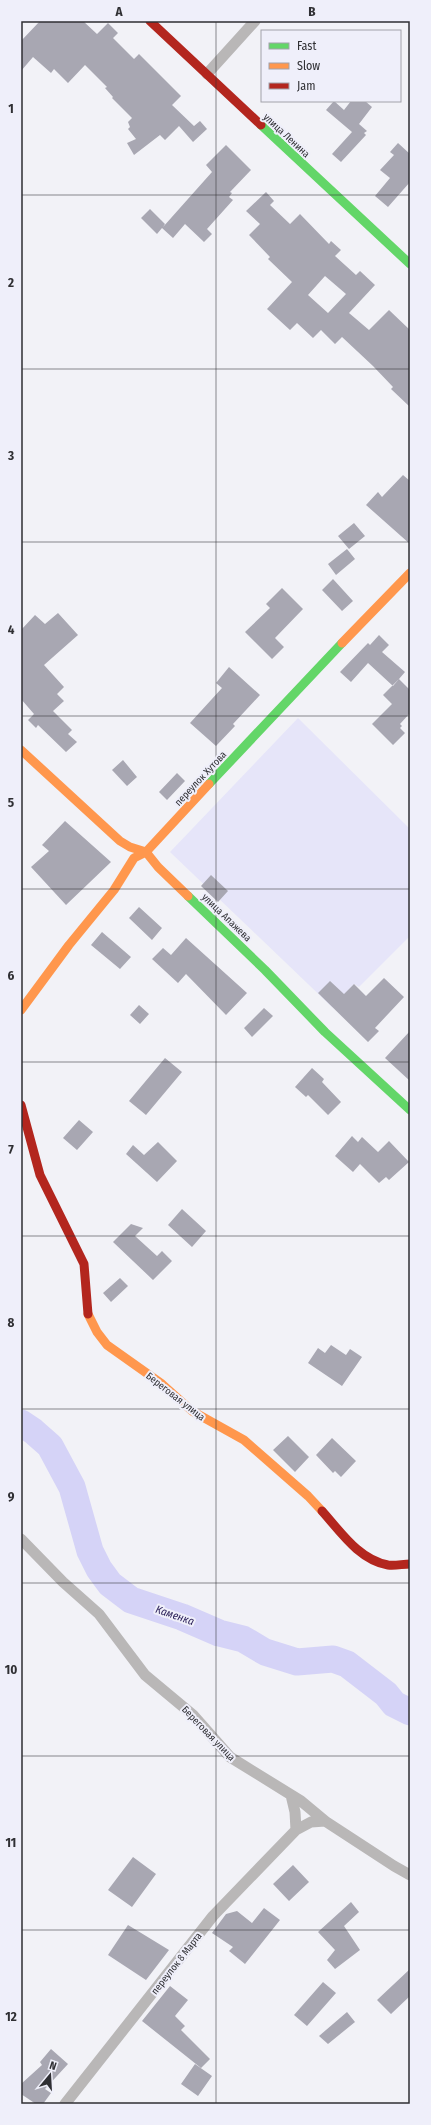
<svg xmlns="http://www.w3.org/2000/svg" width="431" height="2125" viewBox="0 0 431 2125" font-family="'Fira Sans Condensed',sans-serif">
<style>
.green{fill:#e6e5f9}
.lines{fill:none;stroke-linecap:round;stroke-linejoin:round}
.river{stroke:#d5d3f7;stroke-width:27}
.building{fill:#a8a7b2;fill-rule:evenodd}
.street{stroke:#b9b7b7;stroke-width:11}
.fast{stroke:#63d668;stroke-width:9}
.slow{stroke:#ff974d;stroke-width:9}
.jam{stroke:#b3261e;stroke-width:9}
.grid{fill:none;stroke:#2f2f33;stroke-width:1;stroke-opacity:0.55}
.labels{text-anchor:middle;stroke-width:4;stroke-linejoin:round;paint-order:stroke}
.street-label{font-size:10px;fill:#2f2f33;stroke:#efeffa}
.water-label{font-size:11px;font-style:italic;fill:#291e57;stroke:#efeffa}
.neatline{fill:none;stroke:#2f2f33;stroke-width:1.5}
.grid-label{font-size:13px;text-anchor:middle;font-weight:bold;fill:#2f2f33}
</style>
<rect width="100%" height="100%" fill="#f2f2f7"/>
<!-- green -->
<path class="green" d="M 298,718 L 410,829 L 410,936 L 359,987 L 354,984 L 332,1007 L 170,852 Z"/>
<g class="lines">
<!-- river -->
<path class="river" d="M 21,1423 L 33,1431 L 50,1446 L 72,1487 L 90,1551 L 99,1569 L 110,1584 L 131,1600 L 182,1617 L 219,1633 L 243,1639 L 265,1652 L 297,1662 L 333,1659 L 347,1664 L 386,1694 L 394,1704 L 410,1712"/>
</g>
<!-- building -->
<path class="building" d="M 40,21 L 83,21 L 97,34 L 108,23 L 118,33 L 113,38 L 134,59 L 139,54 L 181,96 L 172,105 L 194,126 L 200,121 L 207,129 L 193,142 L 179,126 L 165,140 L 160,135 L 134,155 L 127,143 L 136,139 L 128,129 L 130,127 L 128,122 L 132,118 L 112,98 L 113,97 L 105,88 L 107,87 L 85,65 L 68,83 L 54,69 L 51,73 L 33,57 L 21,71 L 21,41 Z
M 334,101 L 344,110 L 351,101 L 365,101 L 372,107 L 359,124 L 367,131 L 364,133 L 366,135 L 341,162 L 332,154 L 352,132 L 326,110 Z
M 398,143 L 410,154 L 410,182 L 388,207 L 375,196 L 390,178 L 380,170 L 394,155 L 390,152 Z
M 226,145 L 251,170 L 230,192 L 232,193 L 229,197 L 233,200 L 207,229 L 212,234 L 204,242 L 185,224 L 173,238 L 162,228 L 157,234 L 141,218 L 150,209 L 165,224 L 163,227 L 212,172 L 206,165 Z
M 266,192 L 274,201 L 270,205 L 290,224 L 300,214 L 329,244 L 331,241 L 341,250 L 335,256 L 356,275 L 360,271 L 375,285 L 349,313 L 369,330 L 389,310 L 410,330 L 410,407 L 391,389 L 393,387 L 373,366 L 342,337 L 335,344 L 321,330 L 313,338 L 297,323 L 290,330 L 267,309 L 292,282 L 268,259 L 270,257 L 249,235 L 260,224 L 246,211 ZM 325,276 L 346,294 L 328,313 L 308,295 Z
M 403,475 L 410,481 L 410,544 L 366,505 L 378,492 L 382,497 Z
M 354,523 L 365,536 L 349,549 L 338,536 Z
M 347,549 L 355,559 L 336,575 L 328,564 Z
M 333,579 L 353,601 L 342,611 L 322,590 Z
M 282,588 L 303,609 L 275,638 L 284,647 L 272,659 L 245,632 L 270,608 L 266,604 Z
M 58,613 L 78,635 L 44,665 L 64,687 L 57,694 L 64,701 L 53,711 L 72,730 L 68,734 L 77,742 L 66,752 L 38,725 L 36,728 L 28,720 L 34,714 L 21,699 L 21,630 L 35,615 L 45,624 Z
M 379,635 L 389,645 L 382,652 L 405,672 L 393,686 L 368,663 L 351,682 L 340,672 L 368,643 L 370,645 Z
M 229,667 L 260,695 L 233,724 L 235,726 L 216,746 L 190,723 L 222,688 L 216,683 Z
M 399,679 L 410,690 L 410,713 L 400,724 L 402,726 L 400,728 L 405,733 L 393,745 L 372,724 L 392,704 L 383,695 Z
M 123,760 L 137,777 L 127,786 L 112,770 Z
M 177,773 L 185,781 L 167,800 L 159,792 Z
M 65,821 L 111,862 L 66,905 L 31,867 L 49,851 L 42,845 Z
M 211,875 L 228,891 L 218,902 L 201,886 Z
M 139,907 L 162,928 L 152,940 L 129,918 Z
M 102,932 L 131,957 L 120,969 L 91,945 Z
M 186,938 L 247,993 L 226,1015 L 186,974 L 178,983 L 152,959 L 163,948 L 171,955 Z
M 384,978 L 404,997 L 375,1028 L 379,1031 L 368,1042 L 318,993 L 330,981 L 344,994 L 354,984 L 366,996 Z
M 139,1005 L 149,1014 L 140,1024 L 130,1015 Z
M 264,1008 L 273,1016 L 252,1037 L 244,1028 Z
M 410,1031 L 410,1081 L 385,1058 Z
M 165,1058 L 182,1072 L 146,1115 L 129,1101 Z
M 312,1068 L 324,1079 L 322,1082 L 341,1102 L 328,1115 L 308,1095 L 306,1097 L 295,1087 Z
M 79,1120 L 93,1132 L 77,1150 L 63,1138 Z
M 352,1136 L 358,1142 L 362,1137 L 378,1152 L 389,1141 L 409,1162 L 389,1180 L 386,1177 L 379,1183 L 360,1164 L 353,1172 L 335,1156 Z
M 158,1142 L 177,1161 L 157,1182 L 126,1154 L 133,1145 L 144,1155 Z
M 182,1209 L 206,1231 L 192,1247 L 168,1225 Z
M 131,1224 L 143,1228 L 135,1236 L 157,1256 L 162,1251 L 172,1261 L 153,1280 L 113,1242 Z
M 120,1278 L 128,1286 L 111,1302 L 103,1293 Z
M 331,1345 L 346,1355 L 350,1349 L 362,1357 L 342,1386 L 308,1363 L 318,1348 L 325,1353 Z
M 288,1436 L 309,1457 L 295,1472 L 273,1450 Z
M 332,1438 L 356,1461 L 341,1477 L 335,1471 L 333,1473 L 316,1455 Z
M 133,1857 L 156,1874 L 132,1907 L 108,1890 Z
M 293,1865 L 309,1882 L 289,1901 L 273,1884 Z
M 351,1902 L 359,1912 L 344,1926 L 360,1950 L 335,1969 L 327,1960 L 335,1950 L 318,1932 Z
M 264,1908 L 280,1920 L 245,1964 L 229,1951 L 233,1947 L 212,1933 L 226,1914 L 237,1911 L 252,1923 Z
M 128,1925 L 169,1950 L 146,1980 L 108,1955 Z
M 410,1969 L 410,1996 L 391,2014 L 377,2000 Z
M 323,1982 L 336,1993 L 307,2026 L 294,2015 Z
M 170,1986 L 188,2000 L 175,2016 L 185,2026 L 181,2030 L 210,2059 L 201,2068 L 142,2021 Z
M 347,2012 L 355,2022 L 328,2044 L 319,2036 Z
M 51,2049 L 68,2064 L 45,2089 L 51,2093 L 43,2104 L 36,2104 L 21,2094 L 21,2084 L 42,2065 L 40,2062 Z
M 195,2064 L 212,2076 L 198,2096 L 181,2084 Z"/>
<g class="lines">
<!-- street -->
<path class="street" d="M 207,74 L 255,21
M 21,1539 L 63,1582 L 99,1614 L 145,1675 L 193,1715 L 230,1757 L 301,1801 L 325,1821 L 394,1866 L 410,1875
M 291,1795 L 295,1812 L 296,1830
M 65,2104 L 213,1916 L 296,1830 L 311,1822 L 325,1821"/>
<!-- fast -->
<path class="fast" d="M 261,125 L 410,264
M 209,784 L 342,643
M 188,896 L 265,970 L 325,1032 L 410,1110"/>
<!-- slow -->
<path class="slow" d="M 342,643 L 410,573
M 21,750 L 120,841 L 130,847 L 146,852 L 158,867 L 188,896
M 21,1010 L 69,945 L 114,890 L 134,858 L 146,852 L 209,784
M 88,1314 L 97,1332 L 107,1345 L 162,1384 L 192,1411 L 244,1440 L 308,1496 L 322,1511"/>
<!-- jam -->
<path class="jam" d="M 150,21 L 261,125
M 21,1105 L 40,1175 L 84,1264 L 88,1314
M 322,1511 C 340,1531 359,1560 388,1565 C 395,1566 403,1564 410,1564"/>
</g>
<!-- grid -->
<path class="grid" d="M 216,21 L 216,2104M 21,195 L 410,195M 21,369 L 410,369M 21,542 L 410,542M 21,716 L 410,716M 21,889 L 410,889M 21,1062 L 410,1062M 21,1236 L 410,1236M 21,1409 L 410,1409M 21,1583 L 410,1583M 21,1756 L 410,1756M 21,1930 L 410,1930"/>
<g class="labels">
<!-- street labels -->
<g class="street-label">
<text transform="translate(287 135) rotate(43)" y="4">улица Ленина</text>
<text transform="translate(200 778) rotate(-47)" y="4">переулок Хутова</text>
<text transform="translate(227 917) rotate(44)" y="4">улица Апажева</text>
<text transform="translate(176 1396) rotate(38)" y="4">Береговая улица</text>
<text transform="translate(209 1733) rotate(46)" y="4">Береговая улица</text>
<text transform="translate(176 1963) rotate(-52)" y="4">переулок 8 Марта</text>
</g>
<!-- water labels -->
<g class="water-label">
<text transform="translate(175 1615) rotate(19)" y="4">Каменка</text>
</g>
</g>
<!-- border -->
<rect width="431" height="2125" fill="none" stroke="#efeffa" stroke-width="44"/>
<!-- legend -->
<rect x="261" y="30" width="140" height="72" fill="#efeffa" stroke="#a2a2aa"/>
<rect x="269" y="43" width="20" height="6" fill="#63d668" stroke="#a2a2aa"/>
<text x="297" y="50" font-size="12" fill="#2f2f33">Fast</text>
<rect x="269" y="63" width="20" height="6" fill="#ff974d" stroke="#a2a2aa"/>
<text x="297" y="70" font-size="12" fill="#2f2f33">Slow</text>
<rect x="269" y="83" width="20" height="6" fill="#b3261e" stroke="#a2a2aa"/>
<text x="297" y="90" font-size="12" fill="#2f2f33">Jam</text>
<!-- north arrow -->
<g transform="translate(50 2075) rotate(18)" stroke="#efeffa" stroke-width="3" paint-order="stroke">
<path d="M0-3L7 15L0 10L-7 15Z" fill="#2f2f33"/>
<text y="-6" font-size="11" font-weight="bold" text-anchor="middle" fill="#2f2f33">N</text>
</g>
<rect x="22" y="22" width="387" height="2081" class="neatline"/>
<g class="grid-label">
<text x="119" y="16">A</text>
<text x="312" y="16">B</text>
<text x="11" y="113">1</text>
<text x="11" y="287">2</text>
<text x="11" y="460">3</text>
<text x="11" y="634">4</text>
<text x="11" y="807">5</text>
<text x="11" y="980">6</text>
<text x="11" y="1154">7</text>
<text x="11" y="1327">8</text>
<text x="11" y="1501">9</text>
<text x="11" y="1674">10</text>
<text x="11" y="1847">11</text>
<text x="11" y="2021">12</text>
</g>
</svg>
